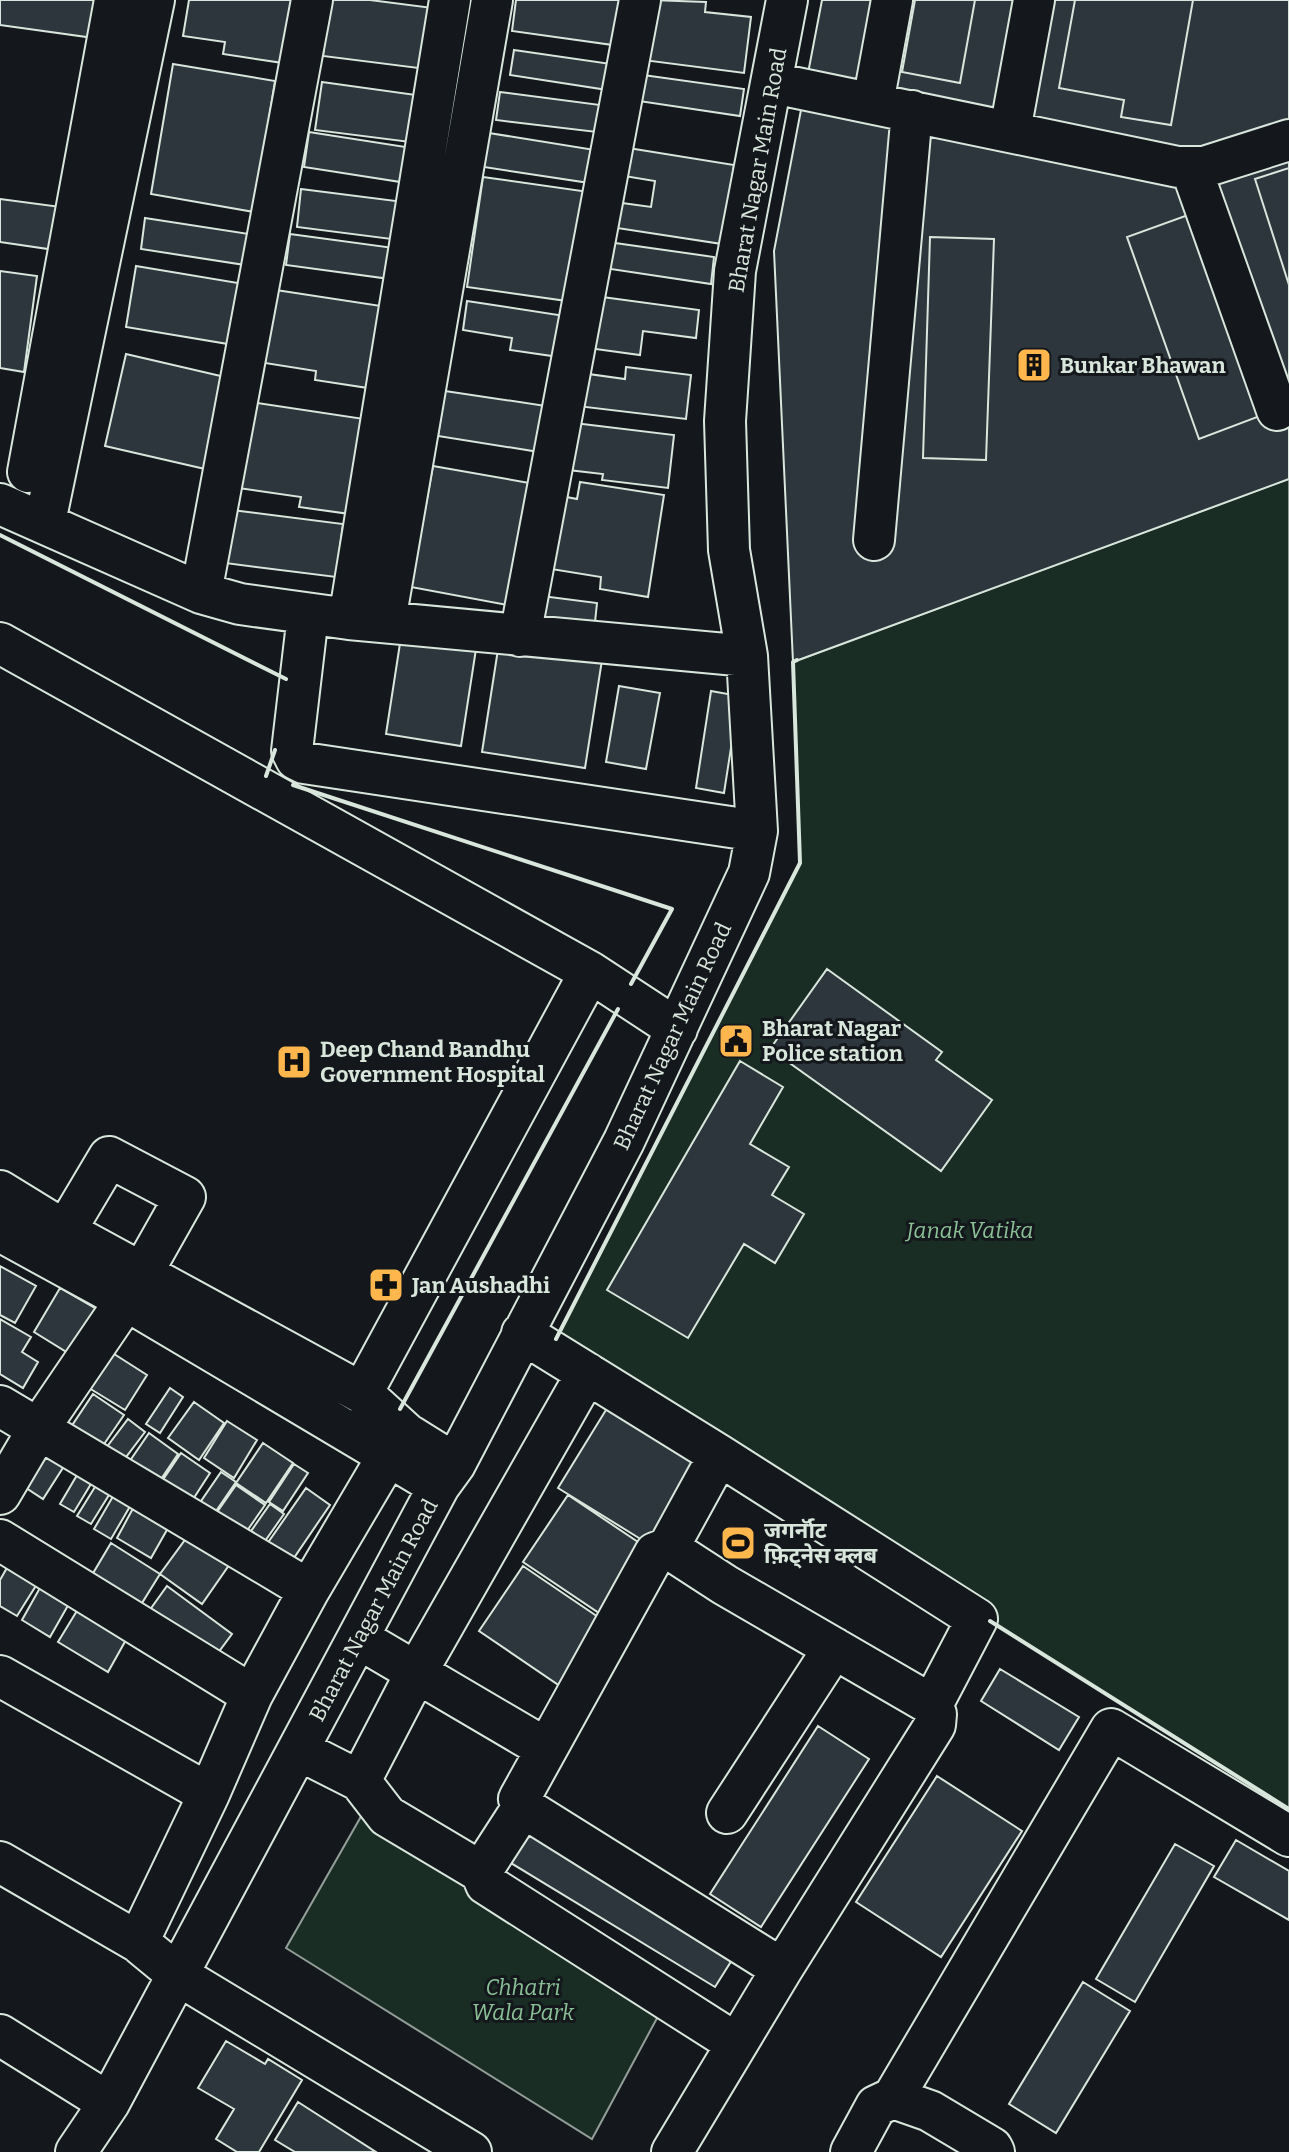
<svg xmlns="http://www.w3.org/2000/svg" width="1289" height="2152" viewBox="0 0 1289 2152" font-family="Bitter,'Noto Sans Devanagari',serif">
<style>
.green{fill:#1a2d24;stroke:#939e99;stroke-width:2}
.building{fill:#2c363c;stroke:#d8e6dc;stroke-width:2}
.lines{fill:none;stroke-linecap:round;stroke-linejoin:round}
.minor-casing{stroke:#d8e6dc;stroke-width:44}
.minor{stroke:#14181c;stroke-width:40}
.wall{stroke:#d8e6dc;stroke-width:4}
.labels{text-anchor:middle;stroke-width:6;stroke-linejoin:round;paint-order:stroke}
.street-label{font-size:22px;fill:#d8e6dc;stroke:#14181c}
.poi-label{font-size:22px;font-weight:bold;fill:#d8e6dc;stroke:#14181c;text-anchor:start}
.park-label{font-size:22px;font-style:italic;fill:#8ac095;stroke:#14181c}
</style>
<rect width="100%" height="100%" fill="#14181c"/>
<!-- green -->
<path class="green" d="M 1289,479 L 1289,1809 L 553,1345 L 800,863 L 793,662 Z
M 367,1806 L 670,1994 L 592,2139 L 286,1948 Z"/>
<!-- building -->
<path class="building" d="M 0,0 L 99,0 L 94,38 L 0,25 Z
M 189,0 L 292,0 L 283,63 L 223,54 L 225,42 L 183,36 Z
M 330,0 L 370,0 L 433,8 L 426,69 L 323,56 Z
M 516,0 L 627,0 L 620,46 L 512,31 Z
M 651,0 L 706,2 L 705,12 L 751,17 L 744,73 L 643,60 Z
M 822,0 L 1289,0 L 1289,479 L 793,662 L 774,251 Z
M 915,0 L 975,0 L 960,83 L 902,72 Z
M 1075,0 L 1193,0 L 1171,125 L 1121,117 L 1124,100 L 1059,88 Z
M 514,50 L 618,65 L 614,91 L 510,75 Z
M 173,64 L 275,81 L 254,212 L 151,194 Z
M 636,74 L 744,89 L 740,116 L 632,100 Z
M 322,82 L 416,95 L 410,142 L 315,130 Z
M 500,92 L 608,106 L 605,133 L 496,120 Z
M 309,132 L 412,148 L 407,183 L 304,167 Z
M 489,133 L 601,151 L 596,184 L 484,167 Z
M 616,146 L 734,165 L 722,244 L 604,226 L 607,201 L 651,207 L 655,181 L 612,174 Z
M 1289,168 L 1289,285 L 1255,179 Z
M 483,177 L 589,192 L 574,302 L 467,287 Z
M 301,189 L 404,202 L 399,240 L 297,227 Z
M 0,199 L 61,207 L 55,250 L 0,242 Z
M 1188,215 L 1260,416 L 1199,439 L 1127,237 Z
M 145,218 L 249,234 L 245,265 L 141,249 Z
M 290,234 L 394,248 L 390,279 L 286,265 Z
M 930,237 L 994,239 L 986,460 L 923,458 Z
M 608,242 L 714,257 L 711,284 L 604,268 Z
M 136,266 L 244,284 L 234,345 L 126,327 Z
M 0,271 L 37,276 L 24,372 L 0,368 Z
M 276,290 L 381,306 L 368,388 L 315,380 L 316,371 L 265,363 Z
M 595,296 L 699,310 L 696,338 L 643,331 L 640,355 L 588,348 Z
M 467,301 L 565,316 L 559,357 L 510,350 L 512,338 L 463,330 Z
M 126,354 L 225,377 L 205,469 L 105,446 Z
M 626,367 L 691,375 L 686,419 L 577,406 L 581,373 L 625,379 Z
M 445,391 L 546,406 L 539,452 L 438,436 Z
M 251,402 L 364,419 L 350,514 L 299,507 L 301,497 L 238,488 Z
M 566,422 L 674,435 L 668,488 L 602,480 L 603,474 L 560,469 Z
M 433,466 L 535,484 L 513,606 L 411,587 Z
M 580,482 L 664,495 L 648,597 L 600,589 L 601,577 L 545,568 L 556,495 L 577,499 Z
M 232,510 L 343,524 L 336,577 L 225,563 Z
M 534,595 L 597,603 L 595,622 L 530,627 Z
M 403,624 L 478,636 L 461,746 L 386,734 Z
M 499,643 L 602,660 L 585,768 L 482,752 Z
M 619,686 L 660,693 L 646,769 L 606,762 Z
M 711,691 L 739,696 L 724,793 L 696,788 Z
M 827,969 L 942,1052 L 936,1060 L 992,1100 L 941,1171 L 770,1049 Z
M 740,1061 L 783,1087 L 750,1144 L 789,1167 L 772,1195 L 804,1214 L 775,1263 L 744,1244 L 688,1338 L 607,1290 Z
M 0,1266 L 36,1286 L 15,1323 L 0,1315 Z
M 60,1288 L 100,1311 L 73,1356 L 34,1332 Z
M 0,1319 L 31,1337 L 22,1352 L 38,1362 L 23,1388 L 0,1374 Z
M 111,1352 L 147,1375 L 125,1410 L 89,1388 Z
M 170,1388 L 183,1397 L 160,1433 L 146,1424 Z
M 617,1392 L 707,1447 L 647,1543 L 558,1488 Z
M 93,1394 L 124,1415 L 100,1450 L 69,1430 Z
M 194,1402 L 224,1423 L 199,1460 L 168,1438 Z
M 128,1419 L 145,1432 L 123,1461 L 106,1448 Z
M 227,1421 L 257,1440 L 234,1478 L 204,1458 Z
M 149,1433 L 178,1454 L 155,1488 L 125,1468 Z
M 263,1443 L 293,1463 L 266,1503 L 236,1483 Z
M 40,1447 L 66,1463 L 43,1499 L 17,1482 Z
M 181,1453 L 210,1473 L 186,1510 L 156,1490 Z
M 294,1464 L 308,1473 L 283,1511 L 269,1502 Z
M 83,1465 L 97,1474 L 74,1512 L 60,1504 Z
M 221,1472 L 236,1482 L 214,1514 L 199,1504 Z
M 103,1474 L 117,1482 L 91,1524 L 77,1516 Z
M 236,1485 L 265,1505 L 242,1538 L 213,1518 Z
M 119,1486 L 136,1496 L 111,1539 L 94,1529 Z
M 306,1488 L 330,1505 L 285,1571 L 260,1554 Z
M 568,1495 L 647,1548 L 602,1615 L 523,1562 Z
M 137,1501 L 172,1521 L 151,1558 L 117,1538 Z
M 270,1504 L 284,1514 L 258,1551 L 244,1541 Z
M 193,1529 L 234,1558 L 202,1604 L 160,1574 Z
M 111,1543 L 160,1574 L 137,1611 L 89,1580 Z
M 8,1566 L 37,1584 L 17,1616 L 0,1606 L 0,1580 Z
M 523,1566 L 604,1621 L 560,1686 L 479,1631 Z
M 41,1586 L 70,1602 L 50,1637 L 22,1620 Z
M 167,1586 L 232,1634 L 209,1665 L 144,1618 Z
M 78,1609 L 127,1638 L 108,1672 L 58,1642 Z
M 1000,1669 L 1079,1717 L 1059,1750 L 981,1701 Z
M 818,1726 L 869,1759 L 761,1927 L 710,1894 Z
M 937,1776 L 1022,1831 L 941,1957 L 856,1902 Z
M 528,1824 L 737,1952 L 715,1987 L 506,1860 Z
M 1236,1840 L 1289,1871 L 1289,1920 L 1214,1877 Z
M 1175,1844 L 1214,1866 L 1135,2002 L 1096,1979 Z
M 1083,1982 L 1130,2011 L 1056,2133 L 1009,2104 Z
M 226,2041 L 265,2064 L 268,2059 L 302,2080 L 259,2152 L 237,2152 L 216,2139 L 234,2109 L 198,2088 Z
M 298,2102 L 376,2152 L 295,2152 L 275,2140 Z"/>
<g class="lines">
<defs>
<path id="minor" d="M 773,83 L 1178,167 L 1204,167 L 1289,140
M 873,103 L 892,0
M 1010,131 L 1034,0
M 1191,168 L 1277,410
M 28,472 L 115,0
M 0,504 L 201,593 L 240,604 L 349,619 L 747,656
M 45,522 L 154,0
M 874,540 L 912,111
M 201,593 L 312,0
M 308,615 L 292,751 L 296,759 L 304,763 L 757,831
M 349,619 L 450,0
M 385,621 L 492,0
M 520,636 L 640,0
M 0,643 L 590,972 L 677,1029
M 0,1191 L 65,1231 L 362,1393
M 0,1231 L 126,1300 L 439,1486
M 65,1231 L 109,1157 L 185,1197 L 142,1273
M 522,1333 L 719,1455 L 977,1619 L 932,1705
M 0,1406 L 309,1590
M 455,1464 L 407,1434 L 362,1393 L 590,972
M 0,1494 L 39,1428 L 126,1300
M 0,1540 L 252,1695
M 668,1548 L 719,1455
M 358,1638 L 545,1748
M 0,1676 L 209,1794
M 299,1750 L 360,1781 L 387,1816 L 481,1872 L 486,1884 L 737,2044
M 360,1781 L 416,1673 L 587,1373
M 727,1813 L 834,1648
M 0,1862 L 138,1942 L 178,1975 L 471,2152
M 481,1872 L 523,1807
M 138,1942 L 209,1794 L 252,1695 L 309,1590 L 388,1456
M 0,2035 L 109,2103
M 893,2098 L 1111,1729 L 1289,1836
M 76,2152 L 109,2103 L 439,1486 L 455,1464 L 624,1141 L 749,873 L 757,831 L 747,656 L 729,550 L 725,421 L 735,271 L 787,0
M 672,2152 L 782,1969 L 935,1725 L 936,1714 L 932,1705 L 725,1585 L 668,1548 L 655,1553 L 519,1799 L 523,1807 L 782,1969
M 851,2152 L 876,2106 L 893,2098 L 930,2111 L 992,2148 L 994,2152"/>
</defs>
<!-- minor casing -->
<use href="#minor" class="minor-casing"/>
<!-- minor -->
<use href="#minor" class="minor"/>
<!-- wall -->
<path class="wall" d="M 0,535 L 286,679
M 266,776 L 275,750
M 293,785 L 672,909 L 631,984
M 556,1339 L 800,863 L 793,662 L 797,660
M 400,1409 L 618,1009
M 990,1621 L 1289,1809"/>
</g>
<!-- icons -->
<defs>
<symbol id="building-square" viewBox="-11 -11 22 22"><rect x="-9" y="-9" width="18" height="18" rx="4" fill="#ffb74d" stroke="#14181c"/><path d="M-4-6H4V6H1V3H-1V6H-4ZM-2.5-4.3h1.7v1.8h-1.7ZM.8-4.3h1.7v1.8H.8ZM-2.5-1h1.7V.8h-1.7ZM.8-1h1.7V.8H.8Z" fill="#111"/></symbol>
<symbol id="civic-square" viewBox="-11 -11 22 22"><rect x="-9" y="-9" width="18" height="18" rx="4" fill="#ffb74d" stroke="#14181c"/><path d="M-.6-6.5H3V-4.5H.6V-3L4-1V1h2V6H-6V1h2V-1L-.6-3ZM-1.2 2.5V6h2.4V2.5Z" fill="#111"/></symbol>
<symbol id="hospital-square" viewBox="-11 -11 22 22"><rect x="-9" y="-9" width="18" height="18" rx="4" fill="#ffb74d" stroke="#14181c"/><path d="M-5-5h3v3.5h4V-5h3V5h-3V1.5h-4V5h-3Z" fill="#111"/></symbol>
<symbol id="pharmacy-square" viewBox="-11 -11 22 22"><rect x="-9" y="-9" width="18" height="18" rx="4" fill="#ffb74d" stroke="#14181c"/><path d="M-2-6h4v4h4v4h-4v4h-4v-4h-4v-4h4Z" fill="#111"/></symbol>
<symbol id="stadium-square" viewBox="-11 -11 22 22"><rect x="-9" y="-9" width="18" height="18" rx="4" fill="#ffb74d" stroke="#14181c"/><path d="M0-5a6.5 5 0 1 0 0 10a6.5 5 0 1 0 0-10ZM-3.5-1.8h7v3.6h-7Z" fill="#111"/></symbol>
</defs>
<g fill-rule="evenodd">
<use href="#building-square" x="1014" y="345" width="40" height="40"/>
<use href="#civic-square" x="716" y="1021" width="40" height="40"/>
<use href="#hospital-square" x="274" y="1042" width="40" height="40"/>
<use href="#pharmacy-square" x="366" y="1265" width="40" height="40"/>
<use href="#stadium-square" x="718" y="1523" width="40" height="40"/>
</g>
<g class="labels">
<!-- street labels -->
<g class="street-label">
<text transform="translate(757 170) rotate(-80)" y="8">Bharat Nagar Main Road</text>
<text transform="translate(672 1036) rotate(-65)" y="8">Bharat Nagar Main Road</text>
<text transform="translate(373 1610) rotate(-62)" y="8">Bharat Nagar Main Road</text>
</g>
<!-- poi labels -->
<g class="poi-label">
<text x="1060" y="373">Bunkar Bhawan</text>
<text x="762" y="1036">Bharat Nagar<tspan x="762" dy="25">Police station</tspan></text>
<text x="320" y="1057">Deep Chand Bandhu<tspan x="320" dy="25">Government Hospital</tspan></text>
<text x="412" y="1293">Jan Aushadhi</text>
<text x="764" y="1538">जगर्नॉट<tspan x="764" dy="25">फ़िट्नेस क्लब</tspan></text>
</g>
<!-- park labels -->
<g class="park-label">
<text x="970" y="1238">Janak Vatika</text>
<text x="523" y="1995">Chhatri<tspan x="523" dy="25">Wala Park</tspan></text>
</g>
</g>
</svg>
